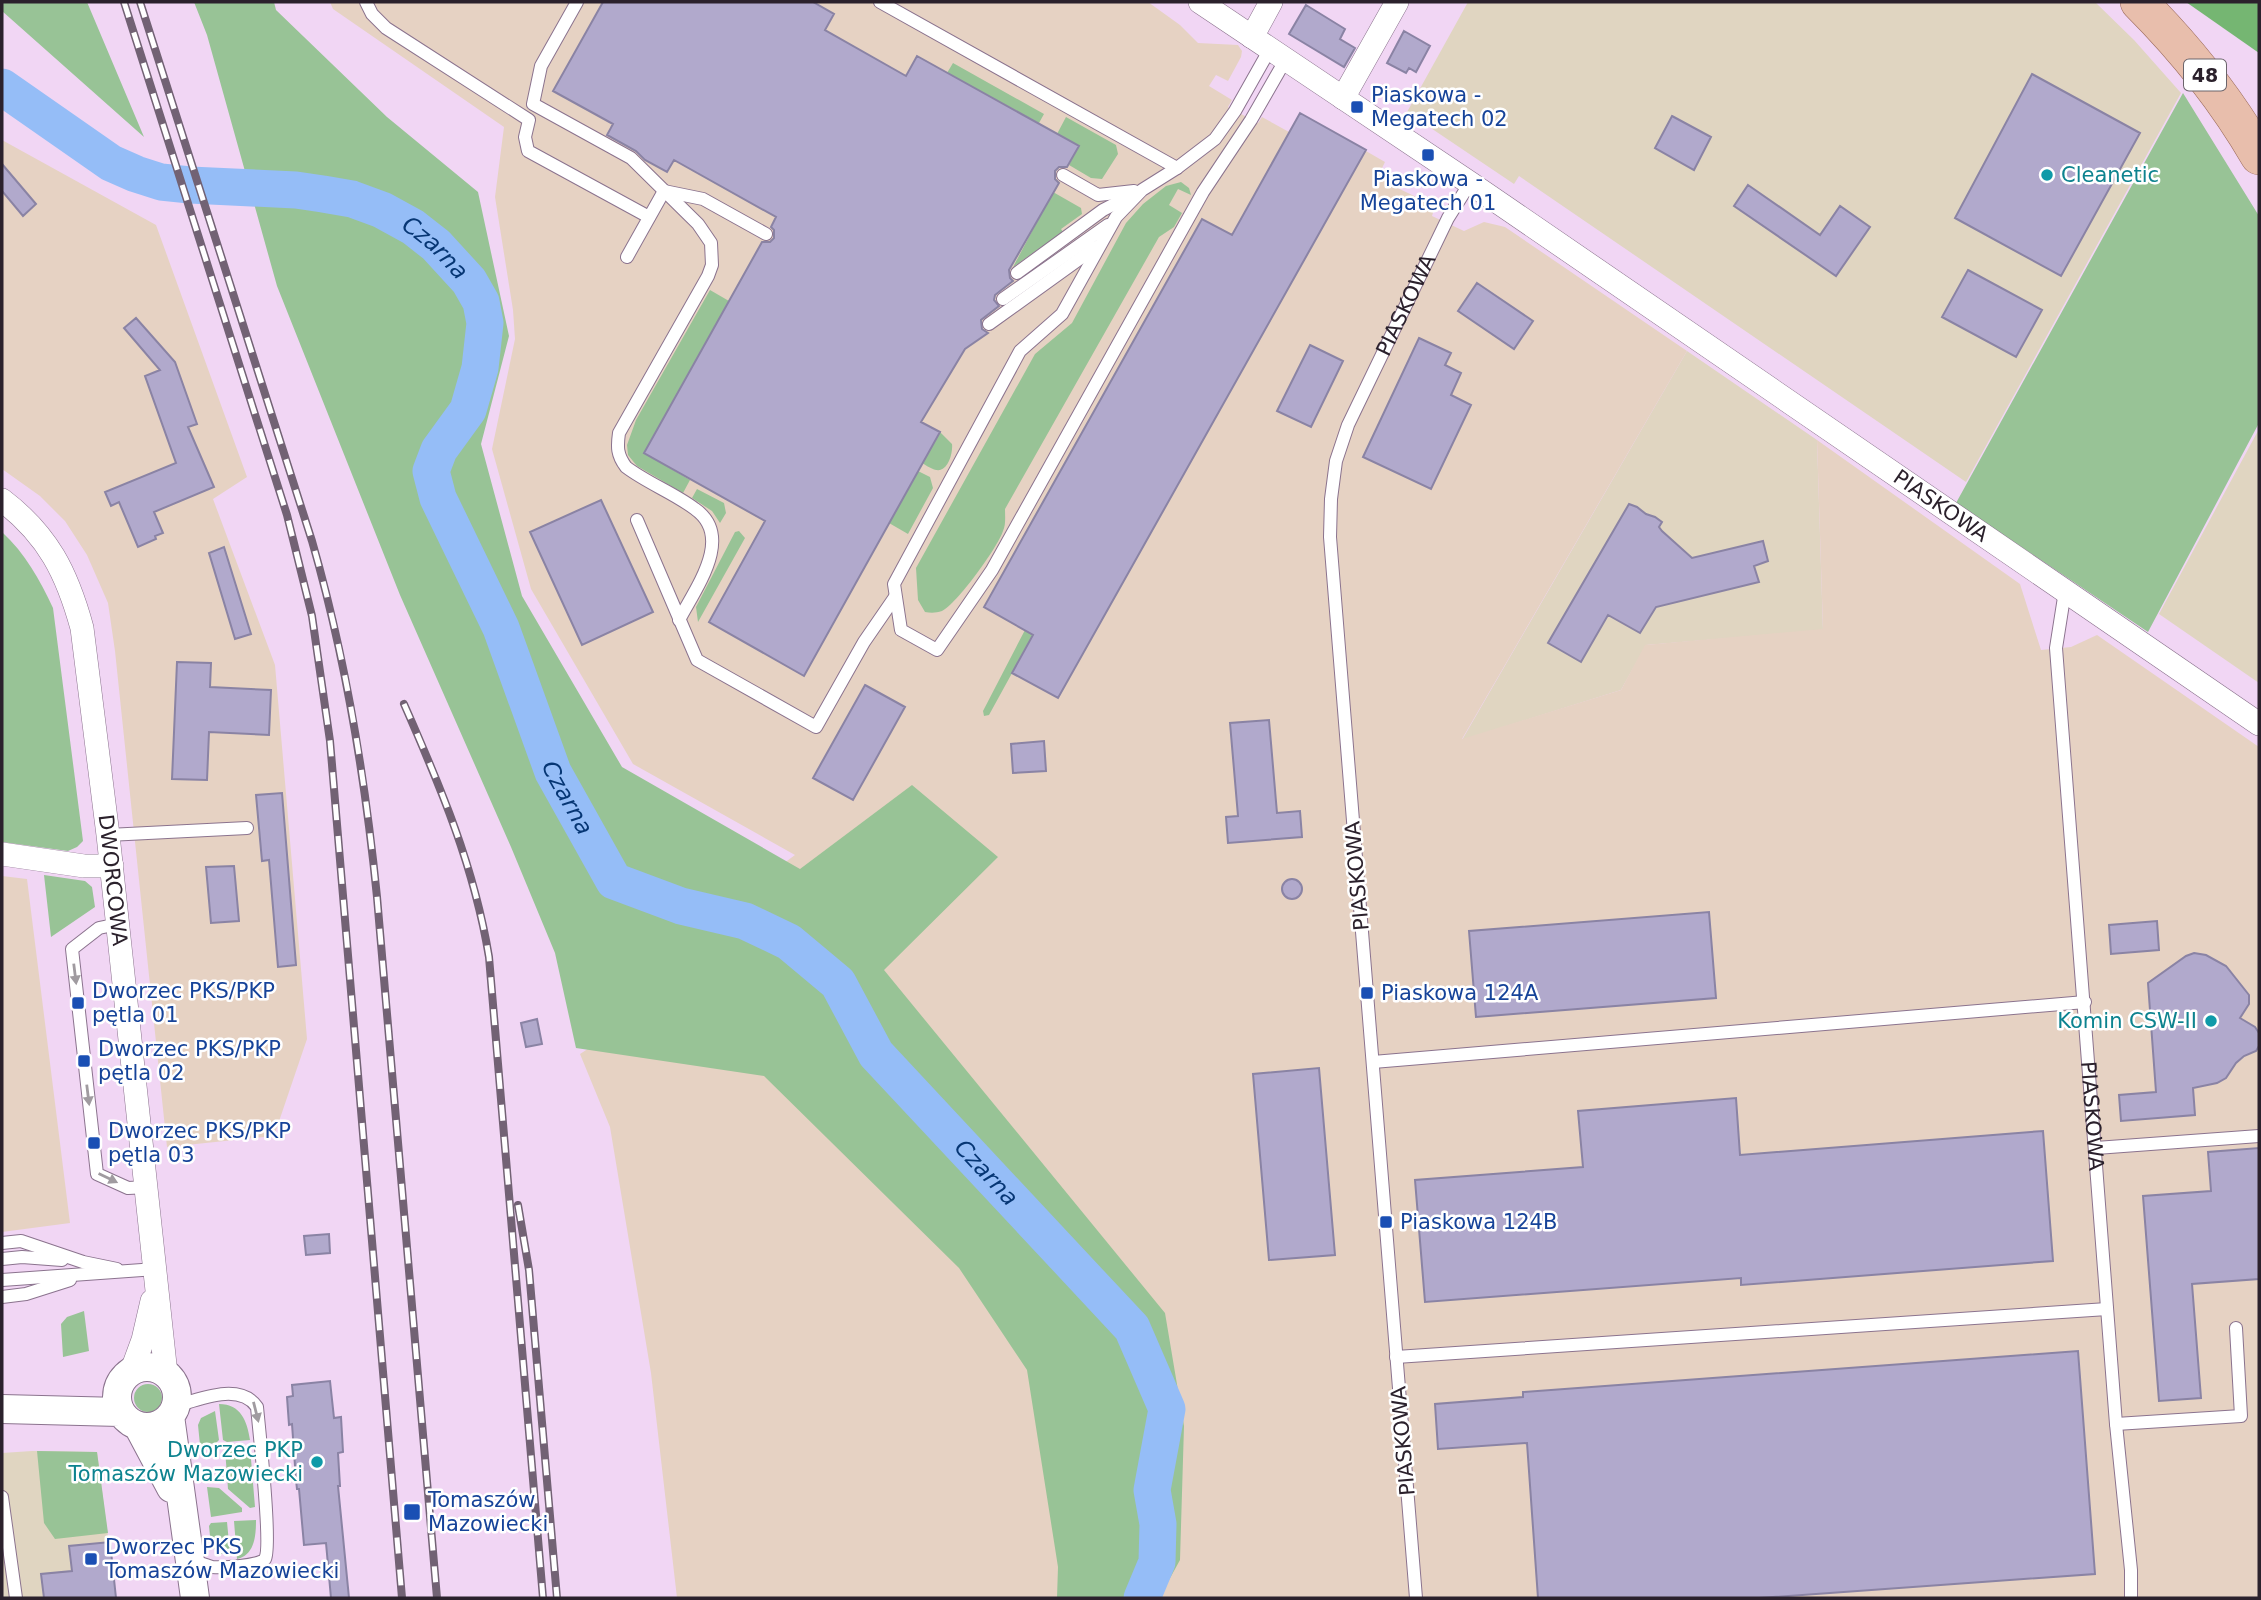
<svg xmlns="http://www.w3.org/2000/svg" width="2261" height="1600" viewBox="0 0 2261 1600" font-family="'DejaVu Sans',sans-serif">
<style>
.commercial{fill:#e0d5c1}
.industrial{fill:#e6d2c3}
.green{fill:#98c396}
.forest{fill:#75b672}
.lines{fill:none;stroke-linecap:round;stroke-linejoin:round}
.river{stroke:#95bdf7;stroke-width:37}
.building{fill:#b1a9cc;stroke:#8a83a4;stroke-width:2}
.service-casing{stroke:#8b738e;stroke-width:14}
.minor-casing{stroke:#8b738e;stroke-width:24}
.tertiary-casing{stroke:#8b738e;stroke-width:30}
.primary-casing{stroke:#9b6b5b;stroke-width:38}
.service{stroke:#fff;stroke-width:12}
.minor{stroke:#fff;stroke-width:23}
.tertiary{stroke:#fff;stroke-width:28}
.primary{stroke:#e8beac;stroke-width:37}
.rail-casing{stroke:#726274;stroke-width:8}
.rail{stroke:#fff;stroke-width:5;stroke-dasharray:16;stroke-linecap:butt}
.oneway{fill:#a09ba0}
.transit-dot{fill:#1a4fb4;stroke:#fff;stroke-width:2.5}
.culture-dot{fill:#0f9aa8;stroke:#fff;stroke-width:2.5}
.labels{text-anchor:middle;stroke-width:5;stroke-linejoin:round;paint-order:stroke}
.shield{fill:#fff;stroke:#6b646b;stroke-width:2}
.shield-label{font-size:19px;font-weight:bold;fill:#2b212c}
.transit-label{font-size:21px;fill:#164399;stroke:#fff;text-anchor:start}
.culture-label{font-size:21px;fill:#0d838f;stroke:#fff;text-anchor:end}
.street-label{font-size:21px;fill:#2b212c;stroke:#fff}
.water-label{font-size:23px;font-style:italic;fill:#063674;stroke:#fff}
</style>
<rect width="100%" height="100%" fill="#f1d6f4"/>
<!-- commercial -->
<path class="commercial" d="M 1468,2 L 2095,2 L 2134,40 L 2181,93 L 1966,482 L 1519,176 L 1514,184 L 1407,112 Z
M 1687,351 L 1817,440 L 1823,630 L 1646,645 L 1621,690 L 1462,740 Z
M 2259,429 L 2259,683 L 2159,614 Z
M 32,1451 L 97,1452 L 116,1598 L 2,1598 L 2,1453 Z"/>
<!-- industrial -->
<path class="industrial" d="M 330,2 L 1148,2 L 1180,25 L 1198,43 L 1238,45 L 1242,51 L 1241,57 L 1228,81 L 1216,75 L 1209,86 L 1232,100 L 1228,107 L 1258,123 L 1262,117 L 1289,132 L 1300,113 L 1385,162 L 1380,172 L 1387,176 L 1385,182 L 1435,206 L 1432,216 L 1464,231 L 1484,222 L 1505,227 L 1687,351 L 1462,739 L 1621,690 L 1645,645 L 1823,629 L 1817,440 L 2020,584 L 2041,650 L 2071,647 L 2097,635 L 2259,747 L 2259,1598 L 677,1598 L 651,1373 L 610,1127 L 580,1054 L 600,1041 L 583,1013 L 795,855 L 633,764 L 531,589 L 492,449 L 515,339 L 513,310 L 495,197 L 504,127 L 333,9 Z
M 2,140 L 156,225 L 247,477 L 213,499 L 275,665 L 307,1039 L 274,1136 L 167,1147 L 115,651 L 108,603 L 87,555 L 65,521 L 40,496 L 2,469 Z
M 2,876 L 27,879 L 70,1223 L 2,1232 Z"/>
<!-- green -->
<path class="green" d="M 2,2 L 87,2 L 144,137 L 2,11 Z
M 194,2 L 274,2 L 276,10 L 387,117 L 478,192 L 509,336 L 481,444 L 522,596 L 622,767 L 800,869 L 912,785 L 998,857 L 884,970 L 1165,1313 L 1184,1426 L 1180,1560 L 1159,1598 L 1057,1598 L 1058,1567 L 1027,1370 L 959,1268 L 764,1076 L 576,1048 L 555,953 L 511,847 L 400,595 L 277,286 L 207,35 Z
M 953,63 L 1044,114 L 1039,123 L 947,73 Z
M 2183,93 L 2259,216 L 2259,423 L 2148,632 L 1956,503 Z
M 1066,117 L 1116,145 L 1118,154 L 1102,179 L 1091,178 L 1069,165 L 1079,146 L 1057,134 Z
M 1181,182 L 1189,188 L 1191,195 L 1178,189 L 1169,205 L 1182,213 L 1174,227 L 1159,237 L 1005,509 C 1005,516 1006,525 1003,531 C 998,547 956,605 942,611 C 936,613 931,613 925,612 L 918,600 L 916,568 L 1035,354 L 1072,323 L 1126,223 L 1143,204 L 1166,186 Z
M 1053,192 L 1081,208 L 1082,214 L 1061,229 L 1063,232 L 1013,267 Z
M 710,290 L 729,301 L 644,453 L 690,480 L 683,493 L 637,466 L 628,455 L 627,445 L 636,420 Z
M 940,432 L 952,444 C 953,452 949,468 940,470 C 934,471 927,466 922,463 Z
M 918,471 L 930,477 L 933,488 L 908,534 L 889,523 Z
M 697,489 L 724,503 L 726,513 L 720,523 L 712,511 L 692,498 Z
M 739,531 L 745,538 L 698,622 L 696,607 L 735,532 Z
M 2,532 C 25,553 40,580 53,608 L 83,841 L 77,847 L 68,851 L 2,842 Z
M 1025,630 L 1033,635 L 989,715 L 984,716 L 983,711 Z
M 44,875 L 85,881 L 92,887 L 95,907 L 51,937 Z
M 84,1311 L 89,1351 L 63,1357 L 61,1324 L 67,1317 Z
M134 1398a14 14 0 1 1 28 0a14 14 0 1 1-28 0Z
M 219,1404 C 241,1404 247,1421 250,1440 L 227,1442 L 223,1440 Z
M 215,1411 L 219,1440 L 216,1443 L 200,1445 L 198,1425 L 201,1418 Z
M 250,1447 L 255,1507 L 250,1508 L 228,1489 L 225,1449 Z
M 37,1451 L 97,1452 L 108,1533 L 55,1539 L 44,1523 Z
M 207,1487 L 219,1488 L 242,1508 L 242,1512 L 211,1517 Z
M 256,1520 C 256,1535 255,1555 237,1559 L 234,1521 Z
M 227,1522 L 230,1553 L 220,1554 L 211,1546 L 209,1526 L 211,1523 Z"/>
<!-- forest -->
<path class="forest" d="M 2186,2 L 2259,2 L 2259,53 Z"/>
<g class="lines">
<!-- river -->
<path class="river" id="s1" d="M 2,87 L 111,163 L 136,174 L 161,182 L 190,185 L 296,190 L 323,194 L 352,199 L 382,210 L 413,227 L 436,245 L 469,281 L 481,302 L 485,323 L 480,368 L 468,410 L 439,450 L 431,471 L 438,498 L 501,628 L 553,772 L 614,881 L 681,906 L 745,921 L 789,942 L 838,983 L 876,1054 L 1132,1328 L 1167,1409 L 1152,1490 L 1158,1524 L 1157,1562 L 1142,1598"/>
</g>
<!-- building -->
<path class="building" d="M 603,2 L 813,2 L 834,14 L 825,30 L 906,76 L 917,56 L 1079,146 L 1067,167 L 1059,167 L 1055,171 L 1055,179 L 1059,183 L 1009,270 L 1010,278 L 1013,281 L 995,295 L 994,300 L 999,306 L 981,320 L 982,329 L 988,333 L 965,349 L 921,422 L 940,432 L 804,676 L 709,622 L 765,521 L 644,453 L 762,242 L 770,242 L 774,238 L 774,230 L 771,227 L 776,217 L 674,160 L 667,172 L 645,160 L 636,151 L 607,135 L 613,124 L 553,91 Z
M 1306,5 L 1345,29 L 1340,39 L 1355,48 L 1344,67 L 1289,34 Z
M 1404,31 L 1430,46 L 1416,72 L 1409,68 L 1406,73 L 1387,63 Z
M 2032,74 L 2140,133 L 2061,276 L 1955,218 Z
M 1300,113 L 1366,150 L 1058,698 L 1012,673 L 1033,635 L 984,607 L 1202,219 L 1232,235 Z
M 1672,116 L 1711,137 L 1694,170 L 1655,148 Z
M 2,164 L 36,204 L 23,216 L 2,191 Z
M 1748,185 L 1820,235 L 1840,206 L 1870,227 L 1836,276 L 1734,206 Z
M 1968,270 L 2042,310 L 2016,357 L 1942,317 Z
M 1477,283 L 1533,321 L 1514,349 L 1458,311 Z
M 136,318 L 175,362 L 197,424 L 188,427 L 214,487 L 154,512 L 163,533 L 155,536 L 156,539 L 138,547 L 119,502 L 111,506 L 105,492 L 176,463 L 145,376 L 160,370 L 124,328 Z
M 1419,338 L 1451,353 L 1445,365 L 1461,373 L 1451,395 L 1471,405 L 1431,489 L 1363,457 Z
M 1310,345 L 1343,361 L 1311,427 L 1277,411 Z
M 601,500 L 653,612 L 582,645 L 530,532 Z
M 1629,504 L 1637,507 L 1646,514 L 1655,517 L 1662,522 L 1659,527 L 1662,531 L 1692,558 L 1763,541 L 1768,561 L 1754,566 L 1759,582 L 1656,607 L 1640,633 L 1608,615 L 1581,662 L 1548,643 Z
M 224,547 L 251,634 L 235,639 L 209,553 Z
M 177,662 L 211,663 L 210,687 L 271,690 L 269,735 L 209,732 L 207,780 L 172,779 Z
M 865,685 L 905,707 L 853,800 L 813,778 Z
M 1269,720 L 1277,813 L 1300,811 L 1302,837 L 1228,843 L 1226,817 L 1238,816 L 1230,723 Z
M 1044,741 L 1046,771 L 1013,773 L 1011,744 Z
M 282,793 L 296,965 L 278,967 L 269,860 L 262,861 L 256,795 Z
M 234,866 L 239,921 L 211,923 L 206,867 Z
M1282 889a10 10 0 1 1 20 0a10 10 0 1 1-20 0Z
M 1709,912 L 1716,998 L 1476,1017 L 1469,931 Z
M 2157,921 L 2159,950 L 2111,954 L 2109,925 Z
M 2194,953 L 2206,955 L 2226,966 L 2249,995 L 2249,1004 L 2240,1018 L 2255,1027 L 2259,1033 L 2259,1046 L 2256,1051 L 2244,1056 L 2236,1063 L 2226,1078 L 2217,1083 L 2193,1088 L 2195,1115 L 2121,1121 L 2119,1095 L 2156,1092 L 2148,983 L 2186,956 Z
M 537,1019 L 542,1044 L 526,1047 L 521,1023 Z
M 1319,1068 L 1335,1255 L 1269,1260 L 1253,1074 Z
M 1736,1098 L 1740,1155 L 2043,1131 L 2053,1261 L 1741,1285 L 1741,1278 L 1425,1302 L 1415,1180 L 1583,1167 L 1578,1111 Z
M 2259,1148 L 2259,1279 L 2192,1284 L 2201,1398 L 2159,1401 L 2143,1196 L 2211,1191 L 2208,1152 Z
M 329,1234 L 330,1253 L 306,1255 L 304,1236 Z
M 2078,1351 L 2095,1574 L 1759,1598 L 1538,1598 L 1527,1443 L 1438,1449 L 1435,1404 L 1523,1397 L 1523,1392 Z
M 330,1381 L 334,1418 L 341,1417 L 343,1452 L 338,1453 L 340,1486 L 338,1486 L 349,1598 L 331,1598 L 326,1543 L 304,1545 L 299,1489 L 297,1489 L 296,1480 L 292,1424 L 289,1425 L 287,1397 L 293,1396 L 292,1385 Z
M 110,1542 L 116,1598 L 44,1598 L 41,1574 L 72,1571 L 69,1546 Z"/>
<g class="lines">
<defs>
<g id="service">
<path d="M 366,2 L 372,14 L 386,28 L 529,120 L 525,137 L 528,151 L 649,217"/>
<path d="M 577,2 L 541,66 L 533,104 L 631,158 L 698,224 L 711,243 L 712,265 L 708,276 L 619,433 C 617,447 617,455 626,467 C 647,483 674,493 695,509 C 735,537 695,589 679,620"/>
<path d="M 880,2 L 1177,168"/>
<path d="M 1270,49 L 1235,111 L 1215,139 L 1177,168 L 1142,190 L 1116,217 L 1062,314 L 1020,351 L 894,584 L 901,630 L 937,650 L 992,570 L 1203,192 L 1251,120 L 1286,59"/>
<path d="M 1063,175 L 1098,195 L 1134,191"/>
<path d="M 627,257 L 664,191 L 703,199 L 766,234"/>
<path d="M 1017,273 L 1103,210 L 1132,195"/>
<path d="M 1003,299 L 1108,225"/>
<path d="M 989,324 L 1096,247"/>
<path d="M 637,520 L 697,660 L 816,727 L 864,642 L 895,597"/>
<path id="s2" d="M 2065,591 L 2056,648 L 2116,1424 L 2131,1570 L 2131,1598"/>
<path d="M 108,835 L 247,828"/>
<path d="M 118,924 L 99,928 L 72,949 L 97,1174 L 128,1188 L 148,1187"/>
<path d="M 1373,1062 L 2085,1002"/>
<path d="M 2096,1148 L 2259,1136"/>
<path d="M 2,1243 L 21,1241 L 83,1262 L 117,1269"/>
<path d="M 2,1259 L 22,1257 L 62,1260"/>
<path d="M 2,1280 L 156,1269"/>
<path d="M 2,1297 L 26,1294 L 70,1280"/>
<path d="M 1396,1357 L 2107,1309"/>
<path d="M 176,1406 C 200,1399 240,1382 257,1407 C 259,1428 272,1547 265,1559 C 260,1566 222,1568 212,1567 C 205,1565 198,1562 192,1560"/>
<path d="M 2116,1424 L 2241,1416 L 2236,1328"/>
<path d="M 2,1497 L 16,1598"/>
<path id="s3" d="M 1416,1598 L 1330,537 L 1331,499 L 1336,461 L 1348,425 L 1448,218 L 1470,183"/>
</g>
<g id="minor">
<path id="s4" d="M 1200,2 L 1470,183 L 2259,724"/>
<path d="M 1252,37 L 1271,2"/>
<path d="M 1343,98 L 1397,2"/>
<path id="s5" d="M 2,500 C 48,535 67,573 82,628 L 108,835 L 166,1374"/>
<path d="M 2,854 L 84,866 L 112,866"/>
<path d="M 132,1370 L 143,1340 L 152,1301"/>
</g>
<path id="tertiary" d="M117 1397a30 30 0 1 1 60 0a30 30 0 1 1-60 0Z
M 2,1409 L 120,1412
M 170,1416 L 195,1598
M 138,1426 L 171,1488"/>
<path id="primary" d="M 2139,2 C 2186,49 2226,99 2259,156"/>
</defs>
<!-- service casing -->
<use href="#service" class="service-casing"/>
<!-- minor casing -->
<use href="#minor" class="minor-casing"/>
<!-- tertiary casing -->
<use href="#tertiary" class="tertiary-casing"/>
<!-- primary casing -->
<use href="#primary" class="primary-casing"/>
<!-- service -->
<use href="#service" class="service"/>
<!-- minor -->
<use href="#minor" class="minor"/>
<!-- tertiary -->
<use href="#tertiary" class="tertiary"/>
<!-- primary -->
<use href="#primary" class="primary"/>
<defs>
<path id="rail" d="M 124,2 L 287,515 L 312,616 L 330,741 L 402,1598
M 140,2 L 312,541 C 346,659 365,776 377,897 L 437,1598
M 404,704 C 441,788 474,866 489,957 L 543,1598
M 518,1205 L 529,1270 L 557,1598"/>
</defs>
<!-- rail casing -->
<use href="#rail" class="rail-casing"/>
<!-- rail -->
<use href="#rail" class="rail"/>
</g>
<!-- one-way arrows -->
<defs><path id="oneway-solid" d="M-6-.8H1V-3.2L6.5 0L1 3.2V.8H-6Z" transform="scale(1.75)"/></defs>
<g class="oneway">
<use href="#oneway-solid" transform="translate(75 974) rotate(83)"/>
<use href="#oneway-solid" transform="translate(88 1095) rotate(83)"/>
<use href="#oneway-solid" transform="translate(108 1178) rotate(26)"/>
<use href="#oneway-solid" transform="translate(256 1412) rotate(76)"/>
</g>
<!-- markers -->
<g class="transit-dot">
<rect x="1350" y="100" width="14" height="14" rx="3.5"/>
<rect x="1421" y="148" width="14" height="14" rx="3.5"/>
<rect x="1360" y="986" width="14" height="14" rx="3.5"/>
<rect x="71" y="996" width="14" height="14" rx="3.5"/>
<rect x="77" y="1054" width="14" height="14" rx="3.5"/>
<rect x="87" y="1136" width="14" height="14" rx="3.5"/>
<rect x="1379" y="1215" width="14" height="14" rx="3.5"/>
<rect x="403" y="1503" width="18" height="18" rx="3.5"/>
<rect x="84" y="1552" width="14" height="14" rx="3.5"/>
</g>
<g class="culture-dot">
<circle cx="2047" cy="175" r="7"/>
<circle cx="2211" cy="1021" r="7"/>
<circle cx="317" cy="1462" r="7"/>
</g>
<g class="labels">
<!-- shield labels -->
<rect class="shield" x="2184" y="59.5" width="42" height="31" rx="5"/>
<g class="shield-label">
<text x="2205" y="82">48</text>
</g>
<!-- transit labels -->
<g class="transit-label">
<text x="1371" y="102">Piaskowa -<tspan x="1371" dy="24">Megatech 02</tspan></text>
<text x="1428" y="186" text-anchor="middle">Piaskowa -<tspan x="1428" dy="24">Megatech 01</tspan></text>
<text x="92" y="998">Dworzec PKS/PKP<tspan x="92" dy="24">pętla 01</tspan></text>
<text x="1381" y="1000">Piaskowa 124A</text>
<text x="98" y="1056">Dworzec PKS/PKP<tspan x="98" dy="24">pętla 02</tspan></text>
<text x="108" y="1138">Dworzec PKS/PKP<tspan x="108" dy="24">pętla 03</tspan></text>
<text x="1400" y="1229">Piaskowa 124B</text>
<text x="428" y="1507">Tomaszów<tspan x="428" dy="24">Mazowiecki</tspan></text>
<text x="105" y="1554">Dworzec PKS<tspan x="105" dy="24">Tomaszów Mazowiecki</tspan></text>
</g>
<!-- culture labels -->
<g class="culture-label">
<text x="2061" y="182" text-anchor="start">Cleanetic</text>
<text x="2197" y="1028">Komin CSW-II</text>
<text x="303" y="1457">Dworzec PKP<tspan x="303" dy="24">Tomaszów Mazowiecki</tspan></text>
</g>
<!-- street labels -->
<g class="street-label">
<text dy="7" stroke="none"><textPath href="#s3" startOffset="1312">PIASKOWA</textPath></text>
<text dy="7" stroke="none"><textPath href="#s4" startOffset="896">PIASKOWA</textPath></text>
<text transform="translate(1357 876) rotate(-95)" y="7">PIASKOWA</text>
<text dy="7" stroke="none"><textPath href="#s5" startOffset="408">DWORCOWA</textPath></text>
<text dy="7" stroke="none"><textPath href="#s2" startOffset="527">PIASKOWA</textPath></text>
<text transform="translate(1403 1441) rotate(-95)" y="7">PIASKOWA</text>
</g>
<!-- water labels -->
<g class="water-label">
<text dy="8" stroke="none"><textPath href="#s1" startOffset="476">Czarna</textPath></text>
<text dy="8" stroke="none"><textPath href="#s1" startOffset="1085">Czarna</textPath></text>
<text dy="8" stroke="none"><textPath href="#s1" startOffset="1673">Czarna</textPath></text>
</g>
</g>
<!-- border -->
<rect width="2261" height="1600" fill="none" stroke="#2b212c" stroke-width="7"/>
</svg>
